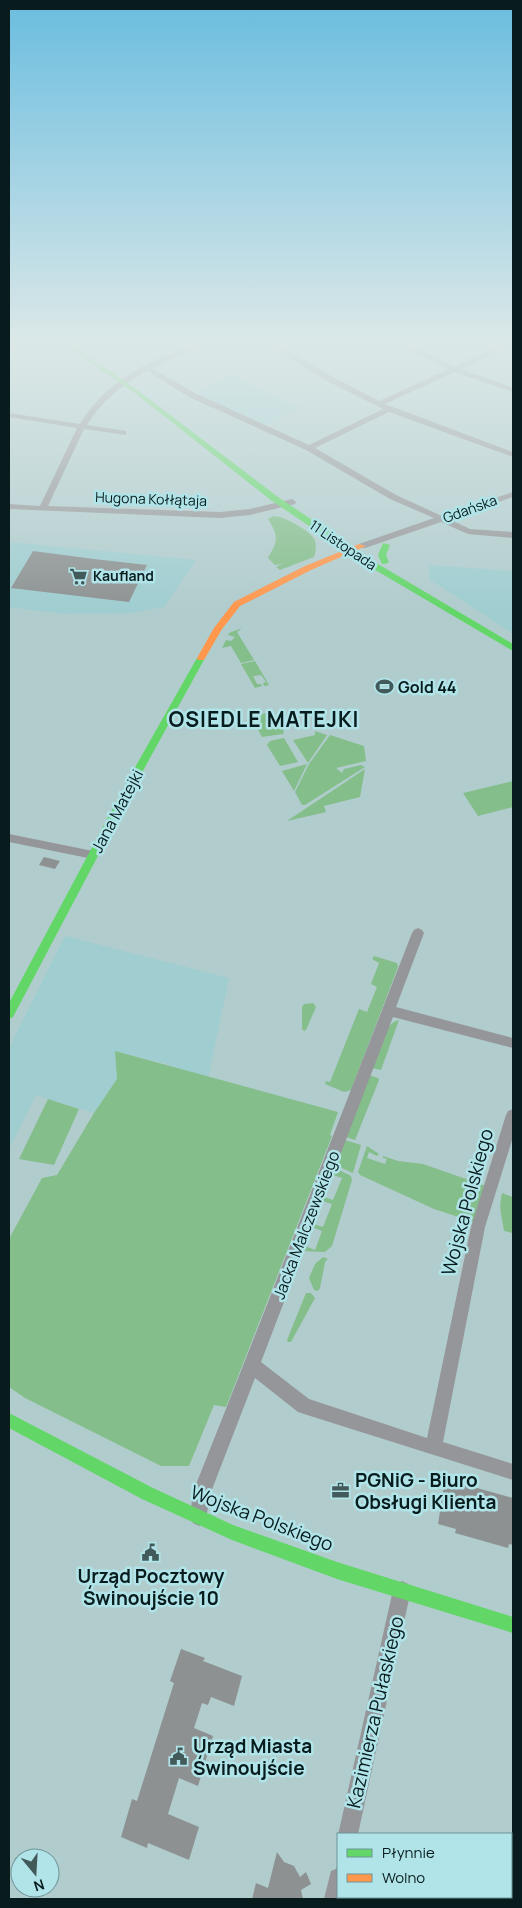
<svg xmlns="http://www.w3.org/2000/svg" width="522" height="1908" viewBox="0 0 522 1908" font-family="Manrope,sans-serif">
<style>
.built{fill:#9fcdd0}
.green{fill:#84be8a}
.building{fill:#8d9191}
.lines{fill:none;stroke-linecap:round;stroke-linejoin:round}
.street{fill:#959699;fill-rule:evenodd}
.fast{fill:#63d668;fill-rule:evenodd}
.slow{fill:#ff974d;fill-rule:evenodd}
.labels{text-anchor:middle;stroke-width:5;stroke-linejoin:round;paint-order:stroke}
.far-street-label{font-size:14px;fill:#081c1e;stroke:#b0e4e8}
.far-poi-label{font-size:14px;font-weight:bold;fill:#081c1e;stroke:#b0e4e8;text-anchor:start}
.poi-label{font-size:16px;font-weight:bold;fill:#081c1e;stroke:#b0e4e8;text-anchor:start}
.street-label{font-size:16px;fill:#081c1e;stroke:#b0e4e8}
.near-street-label{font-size:19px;fill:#081c1e;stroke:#b0e4e8}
.near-poi-label{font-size:19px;font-weight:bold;fill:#081c1e;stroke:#b0e4e8;text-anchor:start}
.district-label{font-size:21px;font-weight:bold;letter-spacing:1px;fill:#081c1e;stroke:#b0e4e8}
</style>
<rect width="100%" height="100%" fill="#b1cccd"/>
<!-- built -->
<path class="built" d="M 230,374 L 298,408 L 266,425 L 196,393 Z
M 11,542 L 196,560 L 164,607 L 130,613 L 65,614 L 9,607 L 9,545 Z
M 429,565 L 513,571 L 513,634 L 429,579 Z
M 65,936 L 229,978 L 208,1078 L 167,1064 L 115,1051 L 117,1079 L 94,1113 L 36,1095 L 9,1149 L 9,1048 Z"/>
<!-- green -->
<path class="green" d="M 273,516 C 284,516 306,529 313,537 C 317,542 316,552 314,557 L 280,570 L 276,567 L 282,564 L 275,565 L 268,558 C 278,540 279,537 268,519 Z
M 242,628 L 237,632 L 254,660 L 241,663 L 231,646 L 222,648 L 226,640 L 231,641 L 235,637 L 228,635 L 229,633 Z
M 255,661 L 269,685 L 264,686 L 263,683 L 266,682 L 261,675 L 253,676 L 257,684 L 261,684 L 262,686 L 255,688 L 241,664 Z
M 266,713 L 274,714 L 284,731 L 283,734 L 262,737 L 251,717 Z
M 315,731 L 327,735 L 308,763 L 293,740 L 315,735 Z
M 330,735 L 364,746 L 366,761 L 336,768 L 342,773 L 344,769 L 361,765 L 365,767 L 305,805 L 302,805 L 295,792 L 309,764 Z
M 284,738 L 298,762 L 280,766 L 267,745 L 270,741 Z
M 307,764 L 294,791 L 282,771 Z
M 365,769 L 360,797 L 324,806 L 326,812 L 287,821 Z
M 513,781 L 513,807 L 478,816 L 463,793 Z
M 374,956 L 397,963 L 398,967 L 351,1090 L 344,1092 L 325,1084 L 326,1081 L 330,1082 L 359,1009 L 367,1012 L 377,987 L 371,984 L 379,963 L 372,959 Z
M 313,1003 L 316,1007 L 306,1030 L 304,1031 L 302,1029 L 302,1007 L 304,1004 Z
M 399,1020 L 381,1070 L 372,1068 C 378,1053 382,1024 399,1020 Z
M 115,1051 L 338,1112 L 330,1135 L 332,1136 L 226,1407 L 214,1405 L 189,1466 L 161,1466 L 25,1398 L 9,1387 L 9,1239 L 42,1178 L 57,1175 L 94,1113 L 117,1079 Z
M 369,1075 L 378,1078 L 379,1080 L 355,1140 L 346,1137 Z
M 48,1099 L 79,1109 L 54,1165 L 19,1159 Z
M 345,1140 L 361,1145 L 353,1173 L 335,1165 Z
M 367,1146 L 379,1154 L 377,1156 L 369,1152 L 367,1158 L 385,1164 L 387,1159 L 383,1158 L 383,1156 L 398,1161 L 423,1164 L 486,1186 L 474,1222 L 434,1209 L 360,1175 L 358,1172 Z
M 335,1168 L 351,1176 L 352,1180 L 332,1246 L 325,1252 L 303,1251 L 305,1246 L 315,1250 L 322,1231 L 312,1227 L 313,1224 L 323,1227 L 332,1204 L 322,1201 L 324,1197 L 333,1200 L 342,1178 L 333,1175 Z
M 502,1193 L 513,1197 L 513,1233 L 504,1231 C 502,1215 498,1210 502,1193 Z
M 323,1257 L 328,1259 L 325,1262 L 320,1288 L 318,1291 L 314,1290 L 309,1278 L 315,1264 Z
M 306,1293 L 311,1293 L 315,1298 L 291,1342 L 288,1342 L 287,1340 Z"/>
<!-- building -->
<path class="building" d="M 33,551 L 94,559 L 147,565 L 129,602 L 11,588 Z
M 44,857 L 60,861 L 55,869 L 39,865 Z
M 445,1479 L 513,1498 L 513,1545 L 509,1544 L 508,1548 L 455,1533 L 456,1529 L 438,1524 Z
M 181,1649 L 205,1658 L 203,1661 L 242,1676 L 234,1706 L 211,1697 L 208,1705 L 202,1703 L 194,1728 L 213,1736 L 198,1786 L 179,1778 L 168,1814 L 199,1827 L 189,1860 L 148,1843 L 147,1848 L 121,1837 L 132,1799 L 137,1801 L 174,1683 L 170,1681 Z
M 277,1852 L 284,1862 L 294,1866 L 300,1877 L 306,1872 L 311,1884 L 301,1890 L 303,1899 L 252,1899 L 256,1883 L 268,1888 Z"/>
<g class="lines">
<!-- street -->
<path class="street" d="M 193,345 L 204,345 L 152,368 L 195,393 L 309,445 L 383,409 L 327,381 L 269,345 L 278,345 L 333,377 L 379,401 L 449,369 L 400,345 L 409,345 L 454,367 L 500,345 L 510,345 L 461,369 L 513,388 L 513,392 L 455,372 L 385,404 L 513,452 L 513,457 L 389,412 L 315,448 L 396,495 L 442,516 L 513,492 L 513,497 L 449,519 L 470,529 L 513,532 L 513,538 L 468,534 L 441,522 L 365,548 L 359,548 L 359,544 L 434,518 L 390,499 L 306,450 L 189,397 L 147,371 C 123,384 101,401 87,425 L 126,431 L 126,435 L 84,429 L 48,506 L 220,512 L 250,509 L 292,499 L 296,502 L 295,504 L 250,515 L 220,518 L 9,509 L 9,504 L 40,506 L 77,428 L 9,417 L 9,413 L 80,424 C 105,382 149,360 193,345 Z
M 9,834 L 93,851 L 99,855 L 93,859 L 9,842 Z
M 418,928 L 422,930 L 424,933 L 396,1007 L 513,1038 L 513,1048 L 393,1017 L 261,1362 L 309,1399 L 427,1438 L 471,1227 L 506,1115 L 508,1111 L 513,1109 L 513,1137 L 485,1227 L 443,1442 L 513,1464 L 513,1480 L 304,1414 L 298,1412 L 255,1378 L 211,1492 L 205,1523 L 199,1526 L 193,1523 L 190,1517 L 193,1492 C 267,1306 340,1118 412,933 L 414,930 Z
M 402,1581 L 408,1584 L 411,1590 L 358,1834 L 338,1835 L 393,1590 L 396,1584 Z
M 338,1868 L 338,1897 L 345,1897 L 344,1899 L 324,1899 L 331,1871 Z"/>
<!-- fast -->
<path class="fast" d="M 64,345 L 72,345 L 140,392 L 278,497 L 378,564 L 513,644 L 513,651 L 372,568 L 272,501 L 136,394 Z
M 383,543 L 390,545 L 386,555 L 389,562 L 385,564 L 382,564 L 378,555 Z
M 201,655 L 205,658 L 139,778 L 13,1017 L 9,1019 L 9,1003 L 129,778 L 197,658 Z
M 9,1413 L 153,1488 L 233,1525 L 337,1562 L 513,1617 L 513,1633 L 337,1579 L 232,1540 L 142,1499 L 9,1428 Z"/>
<!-- slow -->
<path class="slow" d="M 359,544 L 366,546 L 311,570 L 240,606 L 222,629 L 204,660 L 198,660 L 197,658 L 214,628 L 234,602 L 305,566 Z"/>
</g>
<!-- sky -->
<linearGradient id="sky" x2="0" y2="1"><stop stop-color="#6abddf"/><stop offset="0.56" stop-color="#dce8e8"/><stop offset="1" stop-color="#dce8e8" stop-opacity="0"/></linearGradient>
<rect width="522" height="612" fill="url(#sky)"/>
<!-- icons -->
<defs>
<symbol id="supermarket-bare" viewBox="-9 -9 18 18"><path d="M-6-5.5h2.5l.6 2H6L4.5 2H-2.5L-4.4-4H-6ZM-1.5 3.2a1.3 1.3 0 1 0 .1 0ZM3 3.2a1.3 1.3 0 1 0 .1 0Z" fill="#435a5b" stroke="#b0e4e8" stroke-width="2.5" paint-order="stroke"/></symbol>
<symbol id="stadium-bare" viewBox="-9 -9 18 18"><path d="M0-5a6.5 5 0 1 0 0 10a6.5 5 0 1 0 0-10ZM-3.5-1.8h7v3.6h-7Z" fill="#435a5b" stroke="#b0e4e8" stroke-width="2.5" paint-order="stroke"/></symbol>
<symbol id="office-bare" viewBox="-9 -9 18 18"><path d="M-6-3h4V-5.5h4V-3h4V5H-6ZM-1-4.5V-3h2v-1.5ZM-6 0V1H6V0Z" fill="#435a5b" stroke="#b0e4e8" stroke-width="2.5" paint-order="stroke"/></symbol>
<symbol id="civic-bare" viewBox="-9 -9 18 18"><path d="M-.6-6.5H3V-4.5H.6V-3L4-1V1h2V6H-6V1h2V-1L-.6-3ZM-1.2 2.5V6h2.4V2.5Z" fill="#435a5b" stroke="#b0e4e8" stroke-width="2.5" paint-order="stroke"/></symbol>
</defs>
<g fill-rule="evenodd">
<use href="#supermarket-bare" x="66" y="564" width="25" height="25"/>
<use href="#stadium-bare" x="372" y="674" width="25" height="25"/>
<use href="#office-bare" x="328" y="1478" width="25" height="25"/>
<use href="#civic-bare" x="138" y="1540" width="25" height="25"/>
<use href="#civic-bare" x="166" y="1744" width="25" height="25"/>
</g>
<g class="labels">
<!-- far-street labels -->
<g class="far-street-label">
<text transform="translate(151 499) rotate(2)" y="5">Hugona Kołłątaja</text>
<text transform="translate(470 509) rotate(-20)" y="5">Gdańska</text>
<text transform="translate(343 545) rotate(34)" y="5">11 Listopada</text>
</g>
<!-- far-poi labels -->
<g class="far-poi-label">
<text x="93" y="581">Kaufland</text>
</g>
<!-- poi labels -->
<g class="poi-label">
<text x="398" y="693">Gold 44</text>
</g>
<!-- street labels -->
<g class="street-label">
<text transform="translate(117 811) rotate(-62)" y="6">Jana Matejki</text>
<text transform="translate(306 1225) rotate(-69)" y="6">Jacka Malczewskiego</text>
</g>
<!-- near-street labels -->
<g class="near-street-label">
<text transform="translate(467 1202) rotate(-75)" y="7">Wojska Polskiego</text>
<text transform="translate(262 1518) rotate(21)" y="7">Wojska Polskiego</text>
<text transform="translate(375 1712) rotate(-77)" y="7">Kazimierza Pułaskiego</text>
</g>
<!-- near-poi labels -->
<g class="near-poi-label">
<text x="355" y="1487">PGNiG - Biuro<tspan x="355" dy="22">Obsługi Klienta</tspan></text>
<text x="151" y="1583" text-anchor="middle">Urząd Pocztowy<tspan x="151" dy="22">Świnoujście 10</tspan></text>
<text x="193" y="1753">Urząd Miasta<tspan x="193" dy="22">Świnoujście</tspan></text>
</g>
<!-- district labels -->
<g class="district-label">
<text x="264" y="727">OSIEDLE MATEJKI</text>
</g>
</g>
<!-- border -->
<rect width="522" height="1908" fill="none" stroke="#081c1e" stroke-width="20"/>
<!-- legend -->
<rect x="337" y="1833" width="175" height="65" fill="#b0e4e8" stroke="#6d9497"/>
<rect x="347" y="1849" width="25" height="8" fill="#63d668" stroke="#6d9497"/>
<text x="382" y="1858" font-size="15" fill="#081c1e">Płynnie</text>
<rect x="347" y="1874" width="25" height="8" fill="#ff974d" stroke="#6d9497"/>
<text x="382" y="1883" font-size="15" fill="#081c1e">Wolno</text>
<!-- north arrow -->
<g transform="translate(35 1873) rotate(162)"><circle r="24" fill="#b0e4e8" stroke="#6d9497"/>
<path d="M0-4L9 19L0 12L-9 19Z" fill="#435a5b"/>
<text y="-8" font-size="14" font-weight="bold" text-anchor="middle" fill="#081c1e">N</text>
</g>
</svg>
